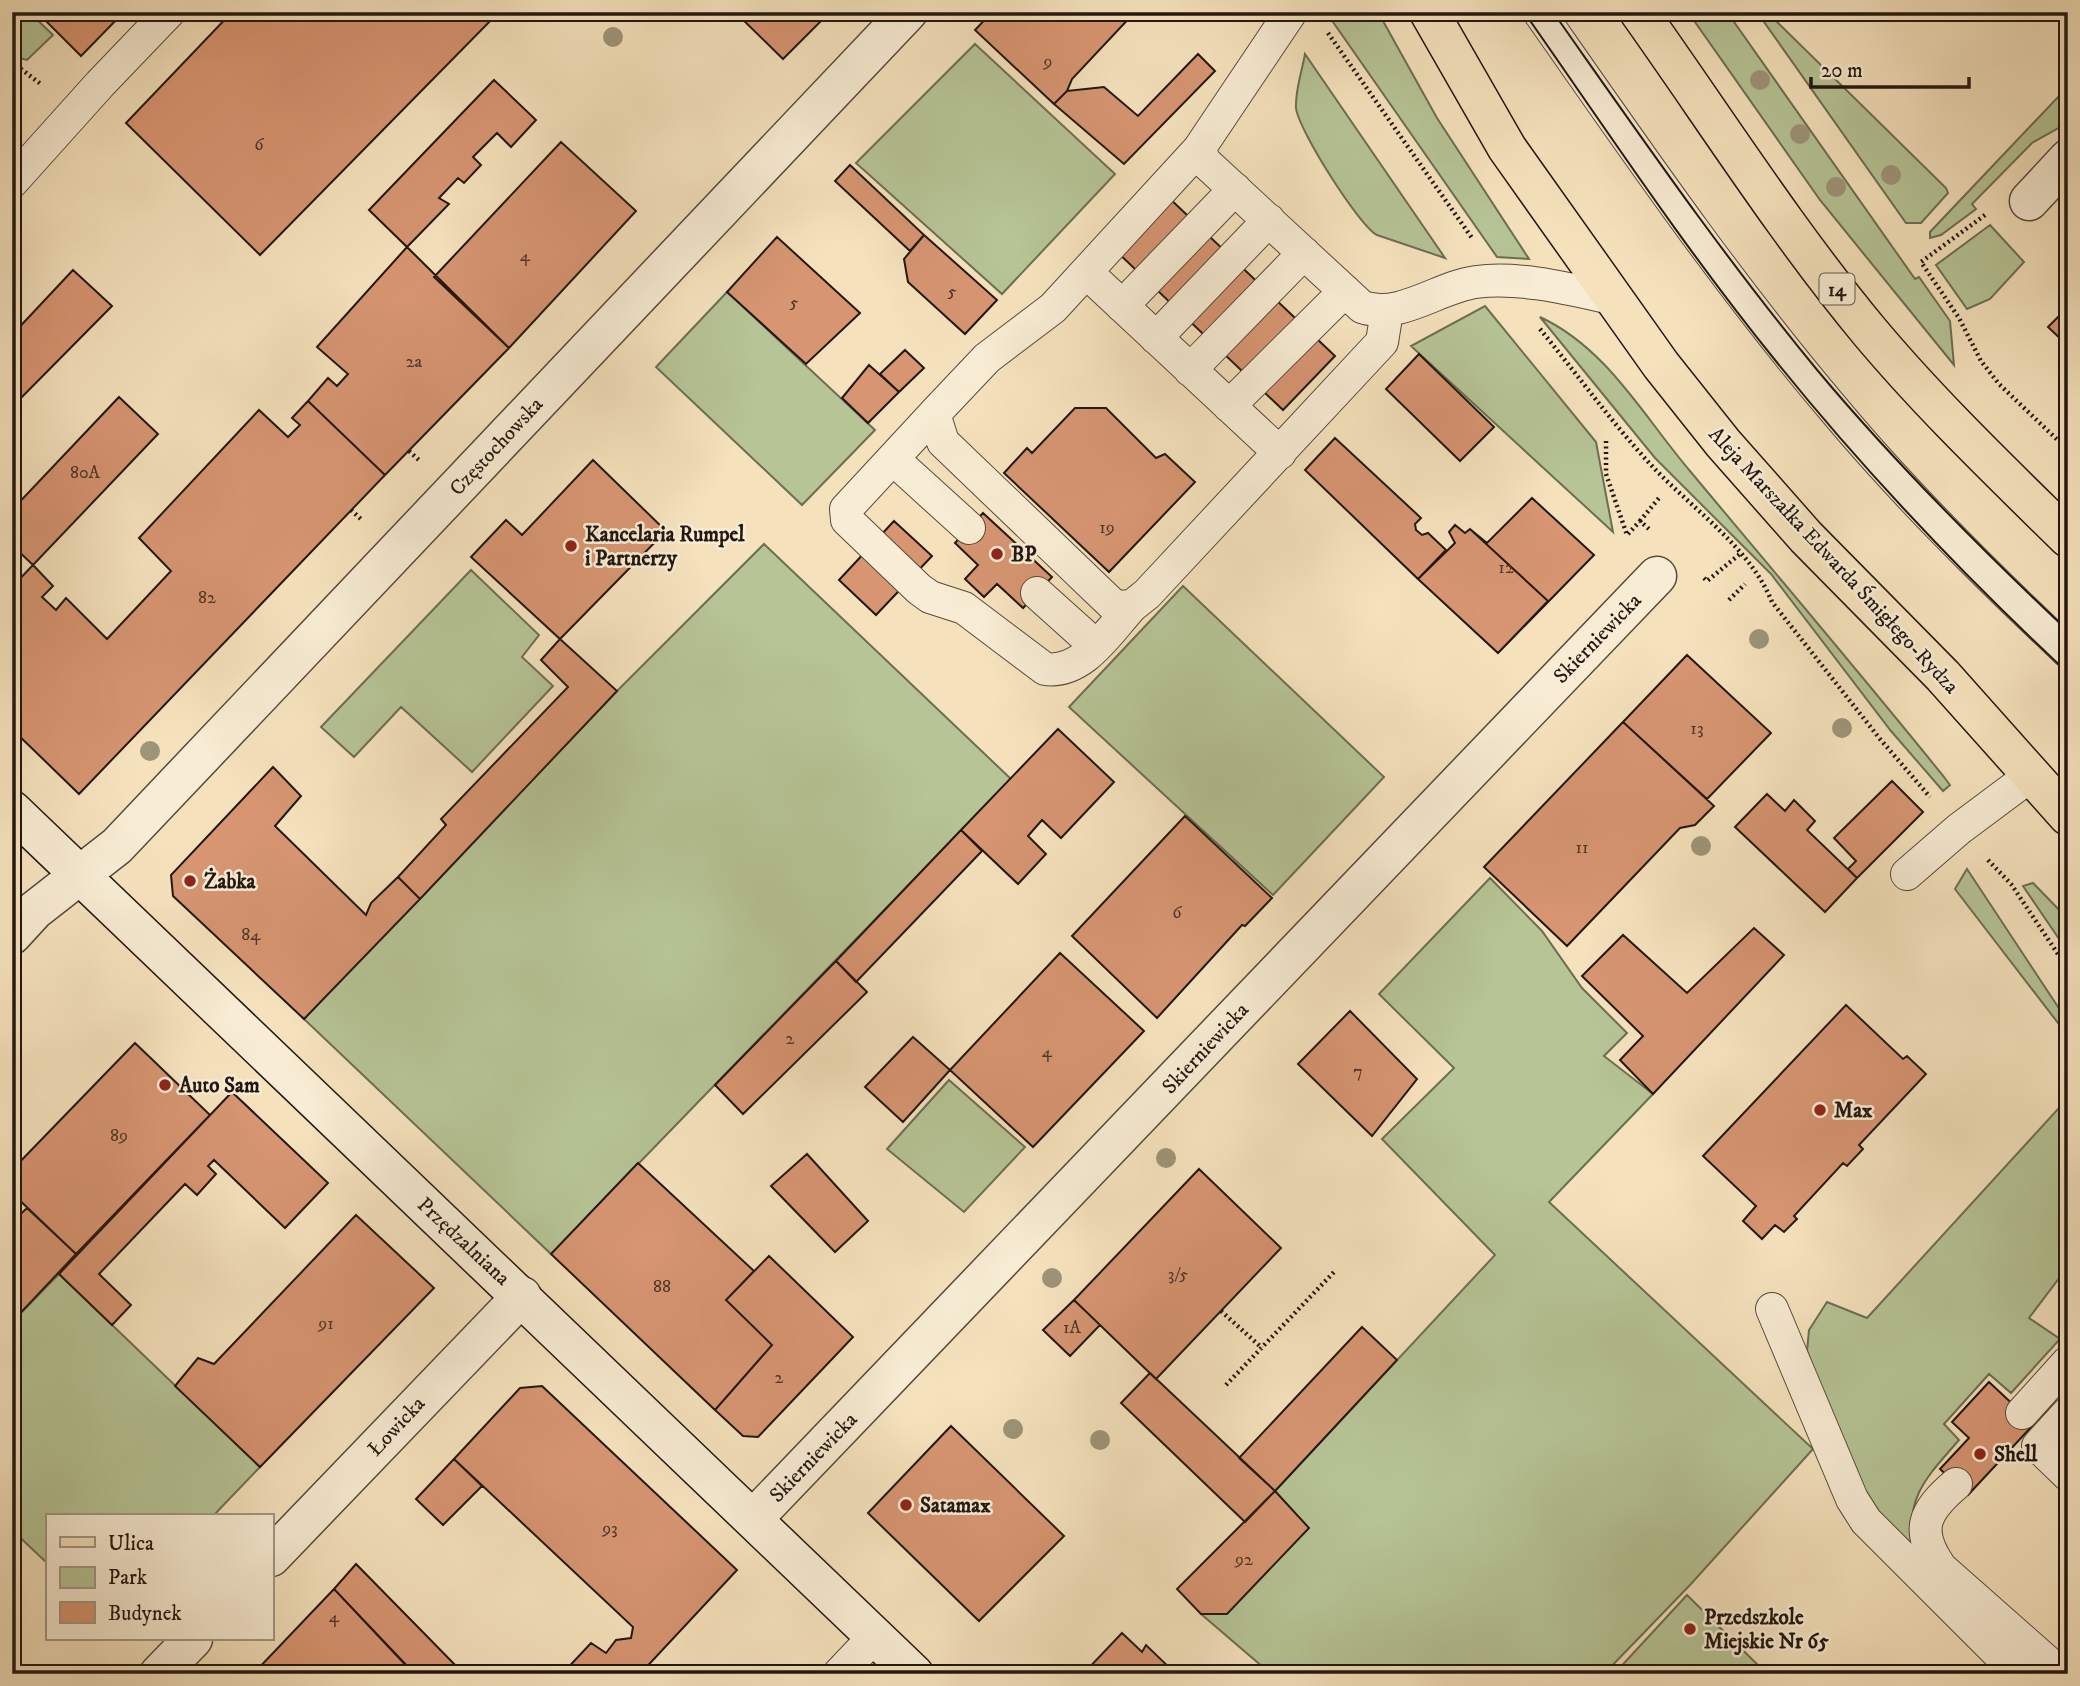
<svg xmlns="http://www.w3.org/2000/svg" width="2080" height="1686" viewBox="0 0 2080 1686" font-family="'IM FELL DW Pica',serif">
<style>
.green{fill:#b6c496;stroke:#6c6e54;stroke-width:2}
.building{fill:#d79572;stroke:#221711;stroke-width:2}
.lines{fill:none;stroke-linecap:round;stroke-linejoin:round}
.lane-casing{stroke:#574a3c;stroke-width:34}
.street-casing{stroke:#574a3c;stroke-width:41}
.secondary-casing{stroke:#221711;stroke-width:41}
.primary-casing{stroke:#221711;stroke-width:41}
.path{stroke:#221711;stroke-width:4.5;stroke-dasharray:2 3.5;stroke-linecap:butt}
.lane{stroke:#f8ecd4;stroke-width:32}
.street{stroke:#f8ecd4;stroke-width:38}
.secondary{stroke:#f8ecd4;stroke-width:38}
.primary{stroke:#f5e2bd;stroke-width:38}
.tram{stroke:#221711;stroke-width:2}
.tree{fill:#9e9478}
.poi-dot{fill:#8f2418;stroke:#f8ecd4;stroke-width:2.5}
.labels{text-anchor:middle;stroke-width:5;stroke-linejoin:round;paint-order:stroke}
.number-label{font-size:18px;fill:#4f3629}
.shield{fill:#f8ecd4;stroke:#62574c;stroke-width:2}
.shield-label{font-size:19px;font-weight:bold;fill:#221711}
.street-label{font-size:21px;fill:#221711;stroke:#f8ecd4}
.poi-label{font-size:21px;font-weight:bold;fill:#221711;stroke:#f8ecd4;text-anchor:start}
</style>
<rect width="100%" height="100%" fill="#f5e2bd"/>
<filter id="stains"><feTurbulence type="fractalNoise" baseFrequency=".00286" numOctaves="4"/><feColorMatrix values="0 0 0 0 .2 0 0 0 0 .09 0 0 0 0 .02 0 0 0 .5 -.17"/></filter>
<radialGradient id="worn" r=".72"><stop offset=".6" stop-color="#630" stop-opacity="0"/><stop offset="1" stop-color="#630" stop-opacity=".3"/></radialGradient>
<!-- green -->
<path class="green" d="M 12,12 L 29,12 L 53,35 L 27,60 L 12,56 Z
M 1326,12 L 1378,12 L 1437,118 L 1529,259 L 1497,257 Z
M 1688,12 L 1727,12 L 1915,279 L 1919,277 L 1950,321 L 1954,365 L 1820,200 Z
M 1757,12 L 1767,12 L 1946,188 L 1948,193 L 1921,223 L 1906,223 Z
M 975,44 L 1115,174 L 1002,294 L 856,163 Z
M 1305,54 L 1445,258 L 1377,235 C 1359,226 1298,129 1296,108 C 1295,91 1302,71 1305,54 Z
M 2058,97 L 2066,117 L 2062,126 L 2032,143 L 1972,204 L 1976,209 L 1941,235 L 1930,238 L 1930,232 Z
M 1990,225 L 2024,262 L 1990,299 L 1967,309 L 1936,265 Z
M 727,292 L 875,430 L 802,505 L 656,367 Z
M 1485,306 L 1596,442 L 1613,532 L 1411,346 Z
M 1540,317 C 1607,348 1644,417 1690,471 C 1775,573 1861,674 1944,777 L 1950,785 L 1943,791 L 1891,731 L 1771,574 L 1655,458 Z
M 764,544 L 1011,779 L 551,1254 L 304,1019 L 617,691 Z
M 471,570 L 539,635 L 522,657 L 553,686 L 472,772 L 401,707 L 354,757 L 321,727 Z
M 1183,586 L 1384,777 L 1273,895 L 1069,707 Z
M 1967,869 L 2068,1022 L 2068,1036 L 1955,889 Z
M 1490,878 L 1542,931 L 1582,988 L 1627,1033 L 1604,1056 L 1653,1094 L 1549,1202 L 1813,1449 L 1690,1585 L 1604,1674 L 1271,1674 L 1201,1614 L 1275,1491 L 1495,1255 L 1382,1139 L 1454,1068 L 1379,994 Z
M 2033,883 L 2068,919 L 2068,952 L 2023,886 Z
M 949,1080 L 1025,1147 L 964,1212 L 887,1149 Z
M 2068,1098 L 2068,1276 L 2063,1273 L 2029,1318 L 2060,1339 L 2011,1393 L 1989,1374 L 1944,1424 L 1959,1440 C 1925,1479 1902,1500 1916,1554 L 1864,1499 L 1807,1351 L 1809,1330 L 1827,1302 L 1867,1318 Z
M 59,1274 L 260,1467 L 213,1516 L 47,1516 L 47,1563 L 12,1530 L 12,1322 Z
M 1687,1595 L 1767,1674 L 1614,1674 Z"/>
<!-- building -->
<path class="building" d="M 37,12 L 120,12 L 122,14 L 81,56 Z
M 232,12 L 499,12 L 260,255 L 126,123 Z
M 735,12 L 830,12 L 783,59 Z
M 735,12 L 830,12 L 783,59 Z
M 992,12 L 1135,12 L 1072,79 L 1067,91 L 1054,104 L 975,30 Z
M 1198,54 L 1215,71 L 1124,164 L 1054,104 L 1067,91 L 1104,87 L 1138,116 Z
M 494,80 L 536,120 L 511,147 L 497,133 L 473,157 L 481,165 L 464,183 L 458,178 L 439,198 L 449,204 L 407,247 L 369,210 Z
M 561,142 L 636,211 L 509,348 L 434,277 Z
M 850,165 L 924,235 L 910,251 L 835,181 Z
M 1166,195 L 1335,356 L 1283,410 L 1114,249 Z
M 924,235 L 997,300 L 965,334 L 908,282 L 904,259 Z
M 924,235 L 997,300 L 965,334 L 908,282 L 904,259 Z
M 777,237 L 860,313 L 806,364 L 727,292 Z
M 777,237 L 860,313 L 806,364 L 727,292 Z
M 407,247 L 509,348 L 385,475 L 308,401 L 328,378 L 337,386 L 348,374 L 317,347 Z
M 73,270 L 112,306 L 12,407 L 12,335 Z
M 2068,307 L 2068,346 L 2048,327 Z
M 905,350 L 924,368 L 899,392 L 880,374 Z
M 1419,354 L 1494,427 L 1460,461 L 1386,389 Z
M 869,365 L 899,392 L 868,423 L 842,398 Z
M 119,397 L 158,434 L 33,565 L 12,545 L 12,510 Z
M 308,401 L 385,475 L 79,794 L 12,729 L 12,587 L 33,565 L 53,586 L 42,597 L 56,610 L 66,598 L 107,639 L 171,571 L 139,538 L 259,410 L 288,437 L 300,425 L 292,418 Z
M 1075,408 L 1106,408 L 1156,458 L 1165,454 L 1195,482 L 1109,572 L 1004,473 L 1027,448 L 1032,453 Z
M 1335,438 L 1421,518 L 1415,524 L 1416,530 L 1422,535 L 1428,533 L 1446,550 L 1418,579 L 1305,470 Z
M 593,460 L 666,531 L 560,639 L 471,557 L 506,520 L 522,535 Z
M 1532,498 L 1594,555 L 1498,653 L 1418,579 L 1455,543 L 1449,532 L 1455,525 L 1465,533 L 1470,529 L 1487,543 Z
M 983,513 L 1052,577 L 1023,608 L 997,584 L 984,597 L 965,579 L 978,565 L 955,543 Z
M 894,521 L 932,556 L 876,615 L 839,580 Z
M 1455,525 L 1465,533 L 1470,529 L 1548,601 L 1498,653 L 1418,579 L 1455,543 L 1449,532 Z
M 560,639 L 617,691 L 420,899 L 398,877 L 446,825 L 441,819 L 568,687 L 541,660 Z
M 1687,655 L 1771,733 L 1707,799 L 1623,722 Z
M 1623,722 L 1714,806 L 1695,825 L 1680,828 L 1567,946 L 1484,867 Z
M 1058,729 L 1114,782 L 1061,838 L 1042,820 L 1028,836 L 1046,854 L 1018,884 L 961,830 Z
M 273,767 L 301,796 L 275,826 L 366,915 L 371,903 L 398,877 L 420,899 L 304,1019 L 173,896 L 171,875 Z
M 1892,781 L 1923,812 L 1857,878 L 1848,869 L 1856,861 L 1834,838 Z
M 1767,794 L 1785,811 L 1794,800 L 1815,821 L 1807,830 L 1857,878 L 1825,912 L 1735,827 Z
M 1185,816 L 1272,898 L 1245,926 L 1242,925 L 1157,1018 L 1072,936 Z
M 961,830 L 982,851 L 856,982 L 836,961 Z
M 1754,928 L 1784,955 L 1653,1094 L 1620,1060 L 1643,1036 L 1582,976 L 1623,935 L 1687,993 Z
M 1060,953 L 1144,1031 L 1033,1147 L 950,1070 Z
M 836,961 L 867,992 L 743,1114 L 715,1085 Z
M 836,961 L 867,992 L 743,1114 L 715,1085 Z
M 1846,1005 L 1903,1059 L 1907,1056 L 1926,1074 L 1859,1145 L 1863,1149 L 1847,1166 L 1843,1163 L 1794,1216 L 1797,1219 L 1784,1232 L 1775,1225 L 1762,1239 L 1743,1221 L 1756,1206 L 1703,1156 Z
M 1350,1011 L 1417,1079 L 1372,1136 L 1298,1064 Z
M 913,1037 L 950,1070 L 903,1122 L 865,1087 Z
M 135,1043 L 210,1115 L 76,1254 L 12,1193 L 12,1170 Z
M 232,1092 L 328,1183 L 285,1228 L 214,1160 L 208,1166 L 216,1174 L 197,1195 L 185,1184 L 99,1274 L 131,1305 L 112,1325 L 59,1274 Z
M 232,1092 L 328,1183 L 285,1228 L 214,1160 L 208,1166 L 216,1174 L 197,1195 L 185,1184 L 99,1274 L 131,1305 L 112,1325 L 59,1274 Z
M 807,1154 L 868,1221 L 835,1252 L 771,1186 Z
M 638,1163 L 754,1271 L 726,1300 L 772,1345 L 715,1410 L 551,1254 Z
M 1199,1169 L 1281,1248 L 1156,1379 L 1074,1300 Z
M 27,1208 L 76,1254 L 12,1322 L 12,1222 Z
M 356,1215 L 434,1288 L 260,1467 L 175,1386 L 198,1358 L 214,1364 Z
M 356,1215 L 434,1288 L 260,1467 L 175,1386 L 198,1358 L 214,1364 Z
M 769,1256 L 853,1337 L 758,1437 L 743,1436 L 715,1410 L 772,1345 L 726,1300 Z
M 769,1256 L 853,1337 L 758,1437 L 743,1436 L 715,1410 L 772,1345 L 726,1300 Z
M 1074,1300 L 1100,1325 L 1070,1356 L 1043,1330 Z
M 1362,1327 L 1397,1360 L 1275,1491 L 1239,1458 Z
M 1150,1373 L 1275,1491 L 1245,1522 L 1121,1403 Z
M 1989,1382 L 2034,1424 L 1968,1495 L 1940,1469 L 1969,1438 L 1952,1422 Z
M 542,1386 L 737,1570 L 640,1674 L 562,1674 L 591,1643 L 606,1653 L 616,1640 L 631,1638 L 633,1627 L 454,1459 L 520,1388 Z
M 951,1426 L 1064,1536 L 979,1621 L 868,1513 Z
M 454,1459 L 482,1486 L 443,1525 L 416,1499 Z
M 1275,1491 L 1309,1528 L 1227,1614 L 1201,1614 L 1177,1589 Z
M 356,1564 L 464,1674 L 414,1674 L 334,1589 Z
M 334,1589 L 411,1670 L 407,1674 L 253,1674 Z
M 1122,1633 L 1142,1652 L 1146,1645 L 1176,1674 L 1083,1674 Z"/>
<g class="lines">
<defs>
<path id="lane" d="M 1291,12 L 1199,149 L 1205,162 L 1362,307 C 1401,320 1438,287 1476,282 C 1518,276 1570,289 1611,298
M 1539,12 C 1634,148 1728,285 1836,412 C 1907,497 1987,576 2068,652
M 1199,149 L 1053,308 L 987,358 L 934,414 L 943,442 L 1115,607 L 1132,606 L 1147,594 L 1382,342 L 1387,311
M 12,182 L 100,84 L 169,12
M 1086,272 L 1280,453
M 1122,306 L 1235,189
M 1156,338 L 1269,220
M 1190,370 L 1304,253
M 1229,406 L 1345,291
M 934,414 L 846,509 L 847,520 L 919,589 L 930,597 L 964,608 L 1045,669 C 1083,674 1108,632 1132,606
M 893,459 L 969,528
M 1037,593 L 1096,646
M 1907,874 L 1959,829 L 2030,776
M 1772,1309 L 1852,1499 L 1866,1521 L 2019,1674
M 2022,1413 L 2068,1362
M 2068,1413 L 2038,1446 L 2068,1475
M 1956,1484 C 1923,1512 1915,1531 1941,1568 L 2061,1674
M 839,1674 L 874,1637"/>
<path id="street" d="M 2029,201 L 2068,159
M 12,935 L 35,910 L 117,846 L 908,12
M 753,1519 L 1657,576
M 271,1557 L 522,1296
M 159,1674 L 193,1639"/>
<path id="secondary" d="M 12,810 L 914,1674"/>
<path id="primary" d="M 1429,12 L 1507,148 L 1661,365 L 1723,443 L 1806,537 L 1943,676 L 2068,816
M 1639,12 C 1715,119 1786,231 1869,331 C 1931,405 2000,471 2068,538"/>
</defs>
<!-- lane casing -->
<use href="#lane" class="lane-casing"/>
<!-- street casing -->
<use href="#street" class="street-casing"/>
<!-- secondary casing -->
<use href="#secondary" class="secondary-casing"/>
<!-- primary casing -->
<use href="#primary" class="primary-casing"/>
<!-- path -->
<path class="path" d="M 1328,33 L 1472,238
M 12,62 L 42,85
M 1985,215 L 1921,262 L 1959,318 L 1981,361 L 1999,384 L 2068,450
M 1540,329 C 1577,374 1612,423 1652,466 C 1692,509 1750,547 1772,602 L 1880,739 L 1930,797
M 1606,441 L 1606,474 L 1627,535 L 1640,521 L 1650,530
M 409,451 L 420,461
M 351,510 L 363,521
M 1640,521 L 1659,498
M 1704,578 L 1707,581 L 1740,554
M 1729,600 L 1745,584
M 1988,860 L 2011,884 L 2068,969
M 1221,1311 L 1262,1348
M 1226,1385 L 1334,1272"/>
<!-- lane -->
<use href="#lane" class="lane"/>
<!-- street -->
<use href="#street" class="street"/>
<!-- secondary -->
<use href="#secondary" class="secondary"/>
<!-- primary -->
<use href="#primary" class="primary"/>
<!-- tram -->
<path class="tram" d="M 1524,12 C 1606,129 1685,249 1775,360 C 1865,472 1963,575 2068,673
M 1553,12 C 1639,134 1723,256 1818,371 C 1895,463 1981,549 2068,631"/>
</g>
<!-- trees -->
<g class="tree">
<circle cx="613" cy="37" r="10"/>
<circle cx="1760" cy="80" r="10"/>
<circle cx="1800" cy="134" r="10"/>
<circle cx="1891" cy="175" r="10"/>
<circle cx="1836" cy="187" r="10"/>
<circle cx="1759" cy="639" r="10"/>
<circle cx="1842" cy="728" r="10"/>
<circle cx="150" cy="751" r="10"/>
<circle cx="1701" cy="846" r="10"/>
<circle cx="1166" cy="1158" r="10"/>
<circle cx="1052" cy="1278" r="10"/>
<circle cx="1013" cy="1429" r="10"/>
<circle cx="1100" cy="1440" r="10"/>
</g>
<!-- markers -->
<g class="poi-dot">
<circle cx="571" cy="546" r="7"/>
<circle cx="997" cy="554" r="7"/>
<circle cx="190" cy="881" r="7"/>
<circle cx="165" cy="1085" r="7"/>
<circle cx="1820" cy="1110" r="7"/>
<circle cx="1980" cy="1454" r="7"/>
<circle cx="906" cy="1505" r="7"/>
<circle cx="1690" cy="1629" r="7"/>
</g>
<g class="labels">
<!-- number labels -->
<g class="number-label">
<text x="1048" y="67">9</text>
<text x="259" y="150">6</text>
<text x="525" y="261">4</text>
<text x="952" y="297">5</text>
<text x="794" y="308">5</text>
<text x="414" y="367">2a</text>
<text x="85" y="478">80A</text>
<text x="1107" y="533">19</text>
<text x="1506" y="573">12</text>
<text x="207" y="603">82</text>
<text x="1697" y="734">13</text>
<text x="1582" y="853">11</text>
<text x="1177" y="918">6</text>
<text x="251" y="940">84</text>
<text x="790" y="1044">2</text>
<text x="1047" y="1057">4</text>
<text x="1358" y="1077">7</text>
<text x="119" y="1141">89</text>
<text x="1178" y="1280">3/5</text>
<text x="662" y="1292">88</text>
<text x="326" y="1329">91</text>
<text x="1072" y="1333">1A</text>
<text x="779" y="1383">2</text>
<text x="610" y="1534">93</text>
<text x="1244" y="1565">92</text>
<text x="334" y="1622">4</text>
</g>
<!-- shield labels -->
<rect class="shield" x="1819.5" y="273.5" width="35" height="31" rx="5"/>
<g class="shield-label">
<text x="1837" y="296">14</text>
</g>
<!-- street labels -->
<g class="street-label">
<text transform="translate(496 446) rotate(-47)" y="7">Częstochowska</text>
<text transform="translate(1834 560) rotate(47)" y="7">Aleja Marszałka Edwarda Śmigłego-Rydza</text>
<text transform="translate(1597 638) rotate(-46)" y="7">Skierniewicka</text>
<text transform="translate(1205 1048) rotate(-47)" y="7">Skierniewicka</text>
<text transform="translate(464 1241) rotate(43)" y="7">Przędzalniana</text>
<text transform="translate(396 1426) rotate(-47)" y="7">Łowicka</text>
<text transform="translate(813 1457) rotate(-46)" y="7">Skierniewicka</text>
</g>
<!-- poi labels -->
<g class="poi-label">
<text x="585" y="541">Kancelaria Rumpel<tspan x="585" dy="24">i Partnerzy</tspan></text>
<text x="1011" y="561">BP</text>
<text x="204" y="888">Żabka</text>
<text x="179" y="1092">Auto Sam</text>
<text x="1834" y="1117">Max</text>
<text x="1994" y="1461">Shell</text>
<text x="920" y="1512">Satamax</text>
<text x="1704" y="1624">Przedszkole<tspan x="1704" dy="24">Miejskie Nr 65</tspan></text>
</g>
</g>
<!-- margin -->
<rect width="2080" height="1686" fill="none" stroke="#f5e2bd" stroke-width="42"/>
<rect x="14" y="14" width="2052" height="1658" fill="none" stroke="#221711" stroke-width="3.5"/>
<rect x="21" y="21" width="2038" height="1644" fill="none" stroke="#221711" stroke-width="2"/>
<!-- legend -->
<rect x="46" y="1514" width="228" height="126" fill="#f8ecd4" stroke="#a29786" stroke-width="2"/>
<rect x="60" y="1537" width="35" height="10" fill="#f5e2bd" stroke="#a29786" stroke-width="2"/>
<text x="108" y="1550" font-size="21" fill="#221711">Ulica</text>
<rect x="60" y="1567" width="35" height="21" fill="#b6c496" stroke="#a29786" stroke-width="2"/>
<text x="108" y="1584" font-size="21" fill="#221711">Park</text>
<rect x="60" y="1602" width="35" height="21" fill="#d79572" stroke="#a29786" stroke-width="2"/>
<text x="108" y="1620" font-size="21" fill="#221711">Budynek</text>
<!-- scale -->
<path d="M1811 77v10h158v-10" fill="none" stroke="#221711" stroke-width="3.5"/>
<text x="1821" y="77" font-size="21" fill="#221711" stroke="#f8ecd4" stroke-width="5" paint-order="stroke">20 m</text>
<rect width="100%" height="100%" filter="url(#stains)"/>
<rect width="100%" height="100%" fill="url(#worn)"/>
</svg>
